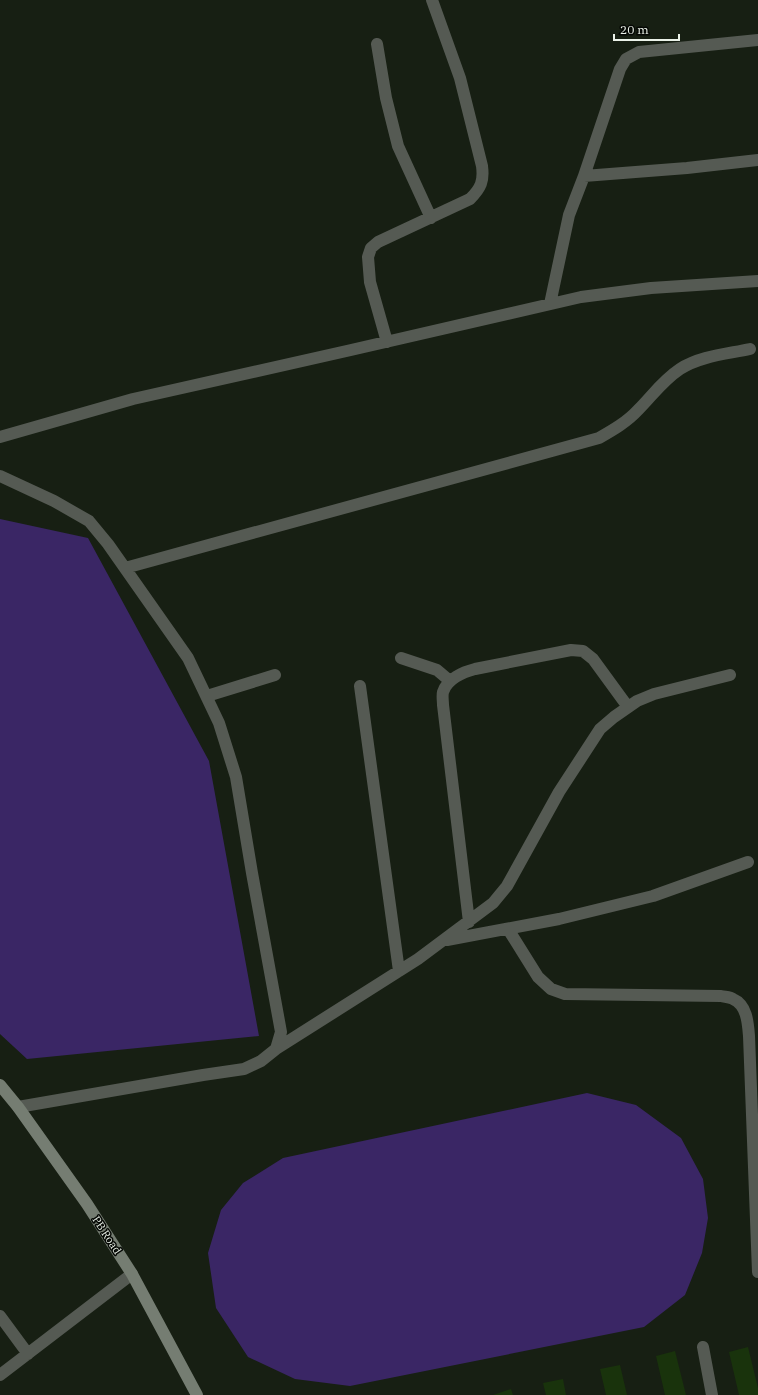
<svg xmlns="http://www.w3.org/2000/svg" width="758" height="1395" viewBox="0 0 758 1395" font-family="'IBM Plex Serif',serif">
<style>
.green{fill:#3a2665}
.building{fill:#19330c}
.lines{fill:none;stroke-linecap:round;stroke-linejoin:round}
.street{stroke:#555a53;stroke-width:12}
.secondary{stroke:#757d72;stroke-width:12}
.labels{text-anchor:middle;stroke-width:3;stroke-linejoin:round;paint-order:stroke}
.street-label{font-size:11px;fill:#ebf2e9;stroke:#050804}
</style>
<rect width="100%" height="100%" fill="#171f13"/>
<!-- green -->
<path class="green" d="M 0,519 L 88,538 L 209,761 L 259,1036 L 27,1059 L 0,1034 Z
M 587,1093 L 636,1105 L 681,1138 L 703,1179 L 708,1218 L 702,1253 L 685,1295 L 644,1327 L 350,1386 L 295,1379 L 248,1357 L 216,1308 L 208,1253 L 221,1210 L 243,1183 L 283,1158 Z"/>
<!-- building -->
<path class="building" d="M 748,1347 L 758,1388 L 758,1395 L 739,1395 L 729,1352 Z
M 675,1351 L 686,1395 L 665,1395 L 656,1356 Z
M 620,1365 L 627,1395 L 606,1395 L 600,1369 Z
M 563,1379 L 566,1395 L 546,1395 L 543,1383 Z
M 511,1389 L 513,1395 L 493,1395 Z"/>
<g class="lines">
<!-- street -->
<path class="street" d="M 377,44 L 386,98 L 398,146 L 431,218
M 584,176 L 687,168 L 758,160
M 550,304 L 569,215 L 584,176 L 620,69 L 626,59 L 639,52 L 758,40
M 387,342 L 370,282 L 368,257 L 371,248 L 378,242 L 470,199 C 481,188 484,181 482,166 L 460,78 L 432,0
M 0,437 L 133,399 L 351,350 L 581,297 L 651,288 L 758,281
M 0,476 L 54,501 L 89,521 L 108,544 L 188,658 L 219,723 L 236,777 L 252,873 L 281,1032 L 276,1049 L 261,1061 L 244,1069 L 203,1075 L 18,1107
M 125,568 L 599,438 C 613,430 627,422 638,410 C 653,395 662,381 680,369 C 700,356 727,354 750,349
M 401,658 L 437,670 L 450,681
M 360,686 L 399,971
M 207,696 L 275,675
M 469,922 L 443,705 C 443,701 442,696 443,692 C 447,679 463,672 475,669 L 571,650 L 583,651 L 593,659 L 628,707
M 508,929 L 538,977 L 551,989 L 565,994 L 721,996 C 725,997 730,997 733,999 C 747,1005 748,1023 749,1036 L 758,1272
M 447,940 L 559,919 L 653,896 L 748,862
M 276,1049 L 418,959 L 493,903 L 507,886 L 559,792 L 600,729 L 614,717 L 637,701 L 654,694 L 730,675
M 0,1316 L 28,1354
M 703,1347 L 712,1395
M 0,1375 L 132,1274"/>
<!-- secondary -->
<path class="secondary" d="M 0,1085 L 18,1107 L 87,1204 L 132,1274 L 197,1395"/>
</g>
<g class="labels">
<!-- street labels -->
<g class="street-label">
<text transform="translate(107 1235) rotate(57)" y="4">PB Road</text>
</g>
</g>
<!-- scale -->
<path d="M614 34v6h65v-6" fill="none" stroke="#ebf2e9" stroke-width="2"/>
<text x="620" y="34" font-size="12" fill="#ebf2e9" stroke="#050804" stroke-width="3" paint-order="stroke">20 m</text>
</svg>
